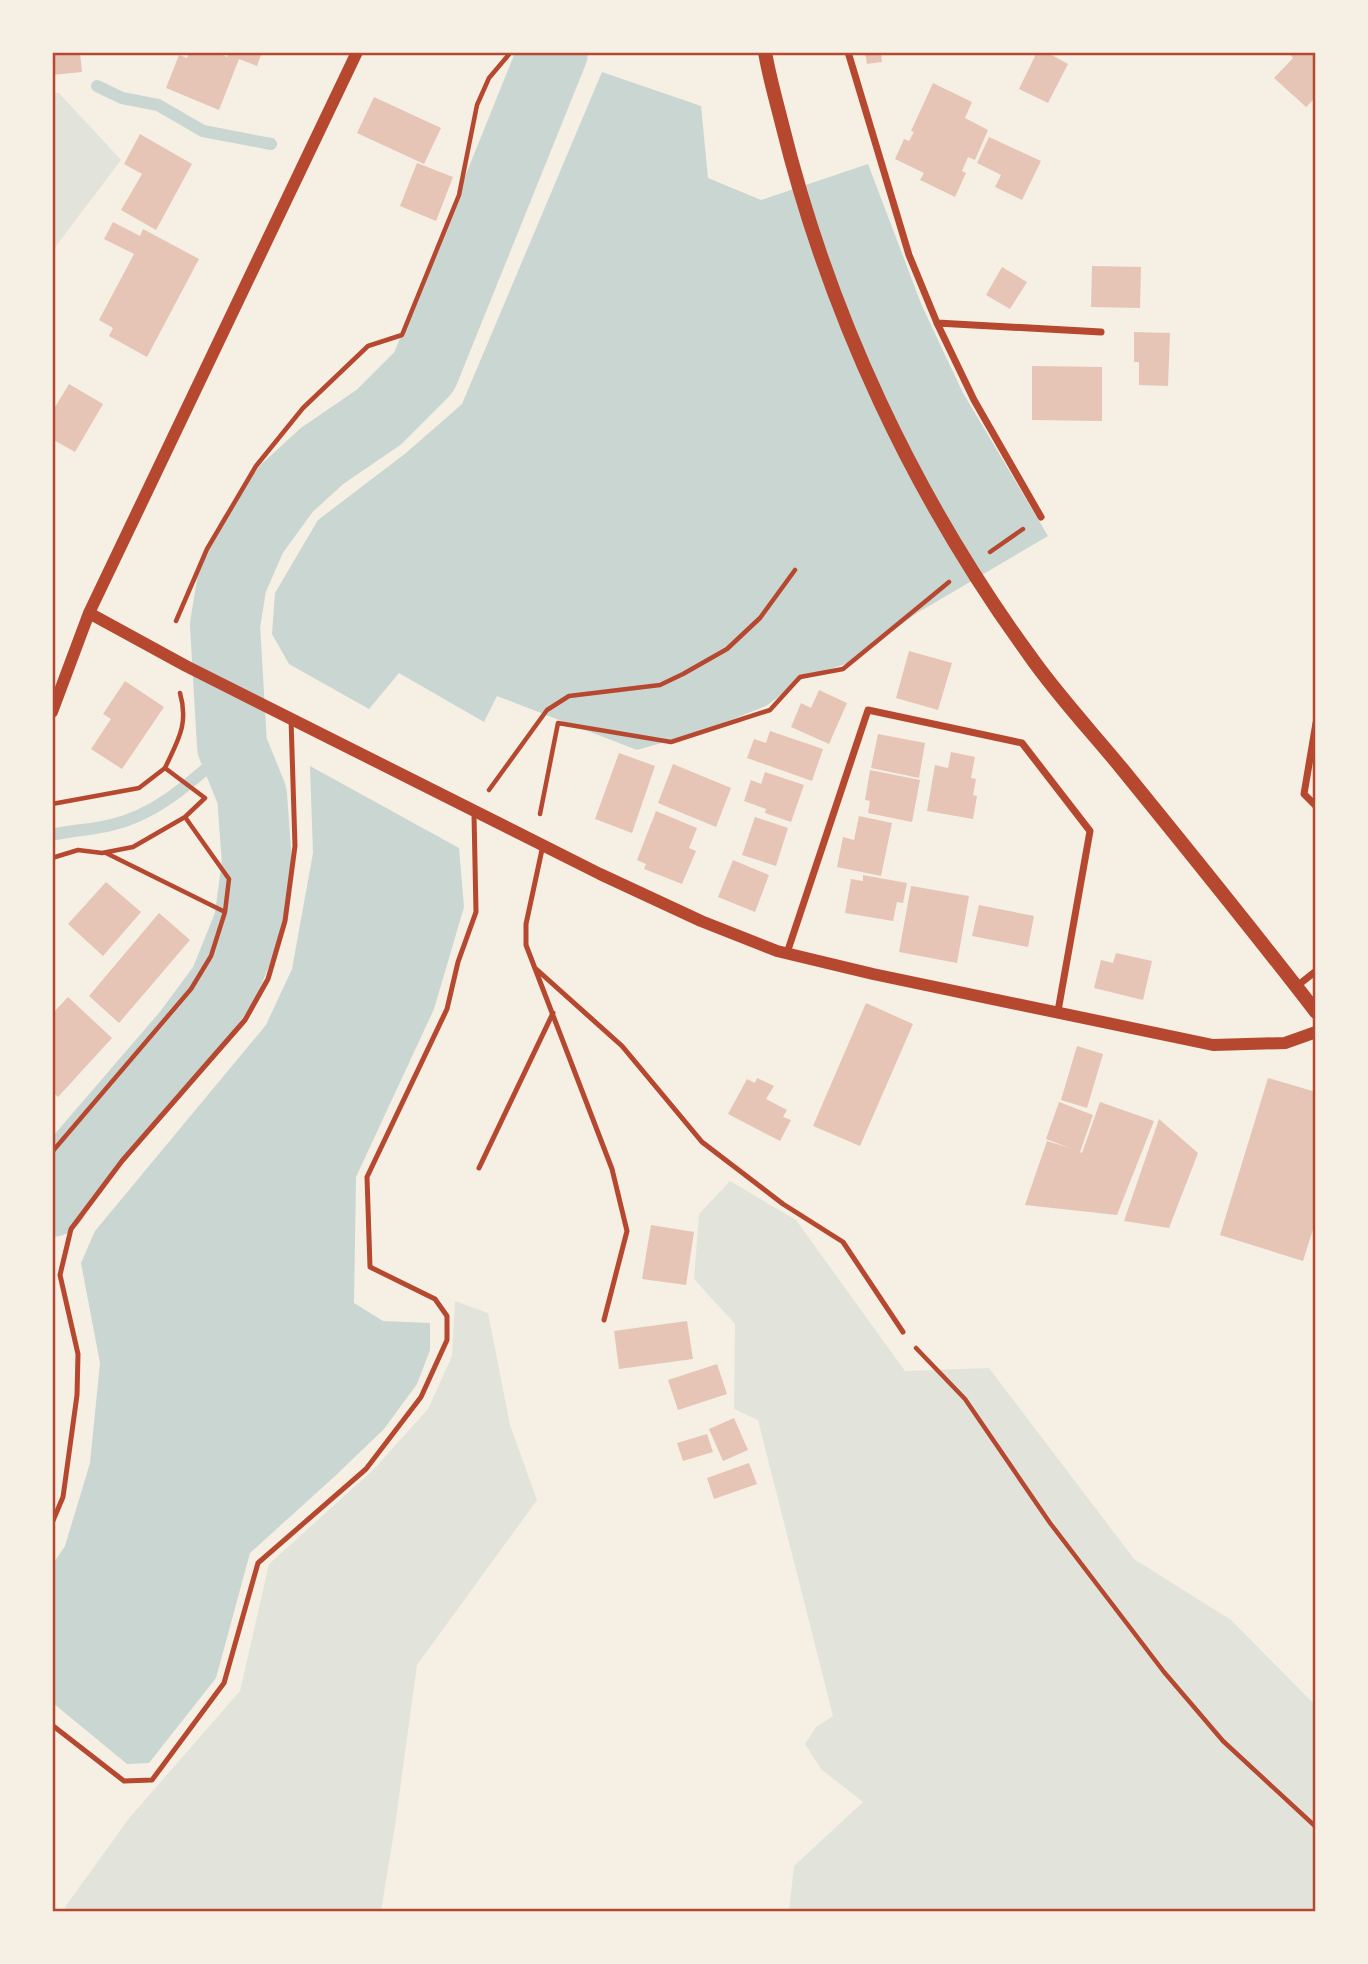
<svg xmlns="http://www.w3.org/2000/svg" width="1368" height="1964" viewBox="0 0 1368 1964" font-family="Jost,sans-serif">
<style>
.green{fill:#e2e4dc}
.water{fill:#c9d6d2}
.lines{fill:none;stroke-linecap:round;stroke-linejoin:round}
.stream{stroke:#c9d6d2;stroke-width:12}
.river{stroke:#c9d6d2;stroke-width:70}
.building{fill:#e6c5b7}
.path{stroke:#b5482f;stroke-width:4.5}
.service{stroke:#b5482f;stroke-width:5}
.minor{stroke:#b5482f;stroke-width:7}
.tertiary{stroke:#b5482f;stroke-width:12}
.secondary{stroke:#b5482f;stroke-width:14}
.neatline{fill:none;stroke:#b5482f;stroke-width:2.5}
</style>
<rect width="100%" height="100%" fill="#f6efe4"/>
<!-- green -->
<path class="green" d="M 53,93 L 59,93 L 121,160 L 53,250 Z
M 730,1181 L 796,1220 L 905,1371 L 989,1368 L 1134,1559 L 1231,1620 L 1315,1705 L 1315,1911 L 789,1911 L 794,1866 L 863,1802 L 821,1769 L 805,1744 L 816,1727 L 833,1716 L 758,1420 L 734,1409 L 735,1324 L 694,1279 L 699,1214 Z
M 455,1301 L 488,1313 L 510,1425 L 537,1500 L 417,1665 L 395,1826 L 381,1911 L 67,1911 L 65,1907 L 130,1817 L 240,1691 L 269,1564 L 374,1469 L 428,1409 L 452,1356 Z"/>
<!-- water -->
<path class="water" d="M 602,72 L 701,106 L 708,178 L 761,200 L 868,164 L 922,306 L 963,393 L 1048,536 L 917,613 L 848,663 L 804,678 L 766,706 L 703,731 L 637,750 L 497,696 L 484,722 L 399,673 L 369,709 L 289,664 L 272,634 L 275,593 L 318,520 L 406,453 L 462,404 Z
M 310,766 L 459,848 L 464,907 L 434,1009 L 356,1177 L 354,1303 L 383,1321 L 430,1323 L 430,1350 L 417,1384 L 384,1429 L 334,1477 L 250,1553 L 216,1678 L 149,1763 L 127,1764 L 53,1703 L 53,1564 L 65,1546 L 90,1463 L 100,1363 L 81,1263 L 95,1231 L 266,1025 L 292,969 L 313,853 Z"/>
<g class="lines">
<!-- stream -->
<path class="stream" d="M 97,86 L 122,98 L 158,105 L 203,131 L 271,144
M 52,835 C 72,830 92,830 111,825 C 160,814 196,777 232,746"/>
<!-- river -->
<path class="river" d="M 52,1202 L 69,1171 L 187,1034 L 224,984 L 249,922 L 257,863 L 252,795 L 232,746 L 225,625 L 232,582 L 252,536 L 286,489 L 322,456 L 379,417 L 424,372 L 553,52"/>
</g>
<!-- building -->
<path class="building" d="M 52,52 L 80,52 L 82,72 L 52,75 Z
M 189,52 L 216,52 L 227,57 L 229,52 L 262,52 L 257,66 L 239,59 L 219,110 L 166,88 L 179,55 L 187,58 Z
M 865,52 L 881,52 L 882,62 L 867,64 Z
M 1037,52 L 1046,52 L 1068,64 L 1048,103 L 1019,89 Z
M 1288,52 L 1316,52 L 1316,97 L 1306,107 L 1274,78 L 1293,58 Z
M 933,83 L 972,102 L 965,118 L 988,130 L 975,160 L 968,157 L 962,171 L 966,173 L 955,197 L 920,180 L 924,173 L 895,159 L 904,139 L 909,141 L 914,132 L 911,131 Z
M 374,97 L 441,128 L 424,164 L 357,133 Z
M 140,134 L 192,164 L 156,230 L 121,210 L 142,174 L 124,164 Z
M 989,137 L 1041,161 L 1022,200 L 995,187 L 1001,175 L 977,163 Z
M 417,163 L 453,177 L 436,221 L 400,206 Z
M 113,222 L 140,236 L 143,229 L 199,259 L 147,357 L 109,336 L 113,328 L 99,320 L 134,254 L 104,239 Z
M 1092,266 L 1141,267 L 1140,308 L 1091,307 Z
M 1002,267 L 1027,282 L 1010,309 L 986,295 Z
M 1134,332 L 1170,333 L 1168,386 L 1139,385 L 1139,362 L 1134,362 Z
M 1032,366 L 1102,367 L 1102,421 L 1032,420 Z
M 69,384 L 103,404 L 75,452 L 52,439 L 52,412 Z
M 909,651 L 952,663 L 938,710 L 896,698 Z
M 125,681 L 164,707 L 122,769 L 91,749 L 111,719 L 103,714 Z
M 819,690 L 847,703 L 829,744 L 791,727 L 801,703 L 811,708 Z
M 770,731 L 823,749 L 812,781 L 747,758 L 754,739 L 766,743 Z
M 878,734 L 925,743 L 919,778 L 871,768 Z
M 951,752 L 975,757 L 971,778 L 976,779 L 973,795 L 977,796 L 973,819 L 927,811 L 935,765 L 948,768 Z
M 619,753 L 655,766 L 632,833 L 595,819 Z
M 673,764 L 731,788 L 716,827 L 658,803 Z
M 870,770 L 920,780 L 912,822 L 868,813 L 870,801 L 865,800 Z
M 765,772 L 804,785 L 791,822 L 765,813 L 766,809 L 744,801 L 751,780 L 761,784 Z
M 656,811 L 697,828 L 689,848 L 696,851 L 682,884 L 644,869 L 646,864 L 637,860 Z
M 859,816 L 892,823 L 881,876 L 837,867 L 843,837 L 854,840 Z
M 755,817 L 788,828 L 776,866 L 742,855 Z
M 733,860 L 769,875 L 755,912 L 718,897 Z
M 863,875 L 907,883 L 903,903 L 897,902 L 893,921 L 845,913 L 851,879 L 863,881 Z
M 106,882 L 141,912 L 103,956 L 68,924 Z
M 911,886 L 969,896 L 957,963 L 899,952 Z
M 979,905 L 1034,916 L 1028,947 L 972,936 Z
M 159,913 L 190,940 L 119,1023 L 89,996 Z
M 1116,953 L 1152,961 L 1143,1000 L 1094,988 L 1101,960 L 1113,963 Z
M 68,997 L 112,1038 L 58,1097 L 52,1091 L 52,1014 Z
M 866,1003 L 913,1024 L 860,1146 L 813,1126 Z
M 1077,1046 L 1103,1054 L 1087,1108 L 1061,1100 Z
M 757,1078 L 774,1086 L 766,1099 L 787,1110 L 783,1117 L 791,1120 L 780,1141 L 728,1114 L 747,1079 L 755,1083 Z
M 1268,1078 L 1316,1092 L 1316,1220 L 1303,1261 L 1220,1235 Z
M 1059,1102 L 1093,1115 L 1080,1152 L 1082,1153 L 1100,1102 L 1154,1121 L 1117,1215 L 1025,1205 L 1047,1141 L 1070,1148 L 1046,1139 Z
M 1159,1119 L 1198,1153 L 1169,1228 L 1124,1221 Z
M 651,1225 L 694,1232 L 686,1285 L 642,1279 Z
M 687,1321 L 693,1359 L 619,1369 L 614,1331 Z
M 717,1364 L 727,1394 L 678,1410 L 668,1380 Z
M 734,1418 L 748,1450 L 723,1461 L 709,1429 Z
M 707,1434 L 713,1452 L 683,1461 L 677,1443 Z
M 749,1463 L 757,1484 L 714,1499 L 707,1478 Z"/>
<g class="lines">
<!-- path -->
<path class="path" d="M 990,552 L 1023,529
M 176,621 L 207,549 L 256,466 L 303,408 L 368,346 L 402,335 L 459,195 L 477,105 L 489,78 L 511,52
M 165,768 C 178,740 189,724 180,693
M 489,790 L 547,710 L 569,696 L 660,685 L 683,674 L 727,649 L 760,618 L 795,570
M 52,804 L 139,788 L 165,768 L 205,798 L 185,817 L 229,879 L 225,912 L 106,853
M 540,814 L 558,723 L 671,742 L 770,710 L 800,677 L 843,669 L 949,582
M 52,858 L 78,850 L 102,853 L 133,847 L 185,817
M 52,1152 L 191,989 L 211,956 L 225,912
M 916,1348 L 965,1399 L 1050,1523 L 1164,1672 L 1223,1741 L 1316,1827"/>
<!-- service -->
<path class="service" d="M 543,845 L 526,924 L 526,945 L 612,1169 L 627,1231 L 604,1320
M 535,968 L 622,1046 L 702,1142 L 783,1204 L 843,1242 L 903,1332
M 479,1168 L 553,1013
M 52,1523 L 63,1497 L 77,1395 L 78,1354 L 60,1275 L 71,1229 L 122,1161 L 245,1020 L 268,979 L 285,921 L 295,846 L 291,719
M 52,1725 L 124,1781 L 152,1780 L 224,1683 L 258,1563 L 366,1469 L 421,1397 L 447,1340 L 447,1316 L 435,1299 L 370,1267 L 367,1177 L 447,1009 L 458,962 L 476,912 L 474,814"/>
<!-- minor -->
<path class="minor" d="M 848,52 L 909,255 L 937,323 L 974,400 L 1041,517
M 937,323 L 1101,332
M 1316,723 L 1304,794 L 1316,806
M 787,953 L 868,710 L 1022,743 L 1090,831 L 1058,1011
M 1297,986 L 1316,971"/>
<!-- tertiary -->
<path class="tertiary" d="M 89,613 L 186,666 L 600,874 L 701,921 L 777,951 L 873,974 L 1213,1045 L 1285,1043 L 1316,1032
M 52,712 L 89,613 L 357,52"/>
<!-- secondary -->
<path class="secondary" d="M 765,52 C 769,76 776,100 782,124 C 829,315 914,497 1030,656 C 1058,696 1092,732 1123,770 C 1188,850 1253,930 1316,1012"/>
</g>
<!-- border -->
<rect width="1368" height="1964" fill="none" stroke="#f6efe4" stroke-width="108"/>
<rect x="54" y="54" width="1260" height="1856" class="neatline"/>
</svg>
